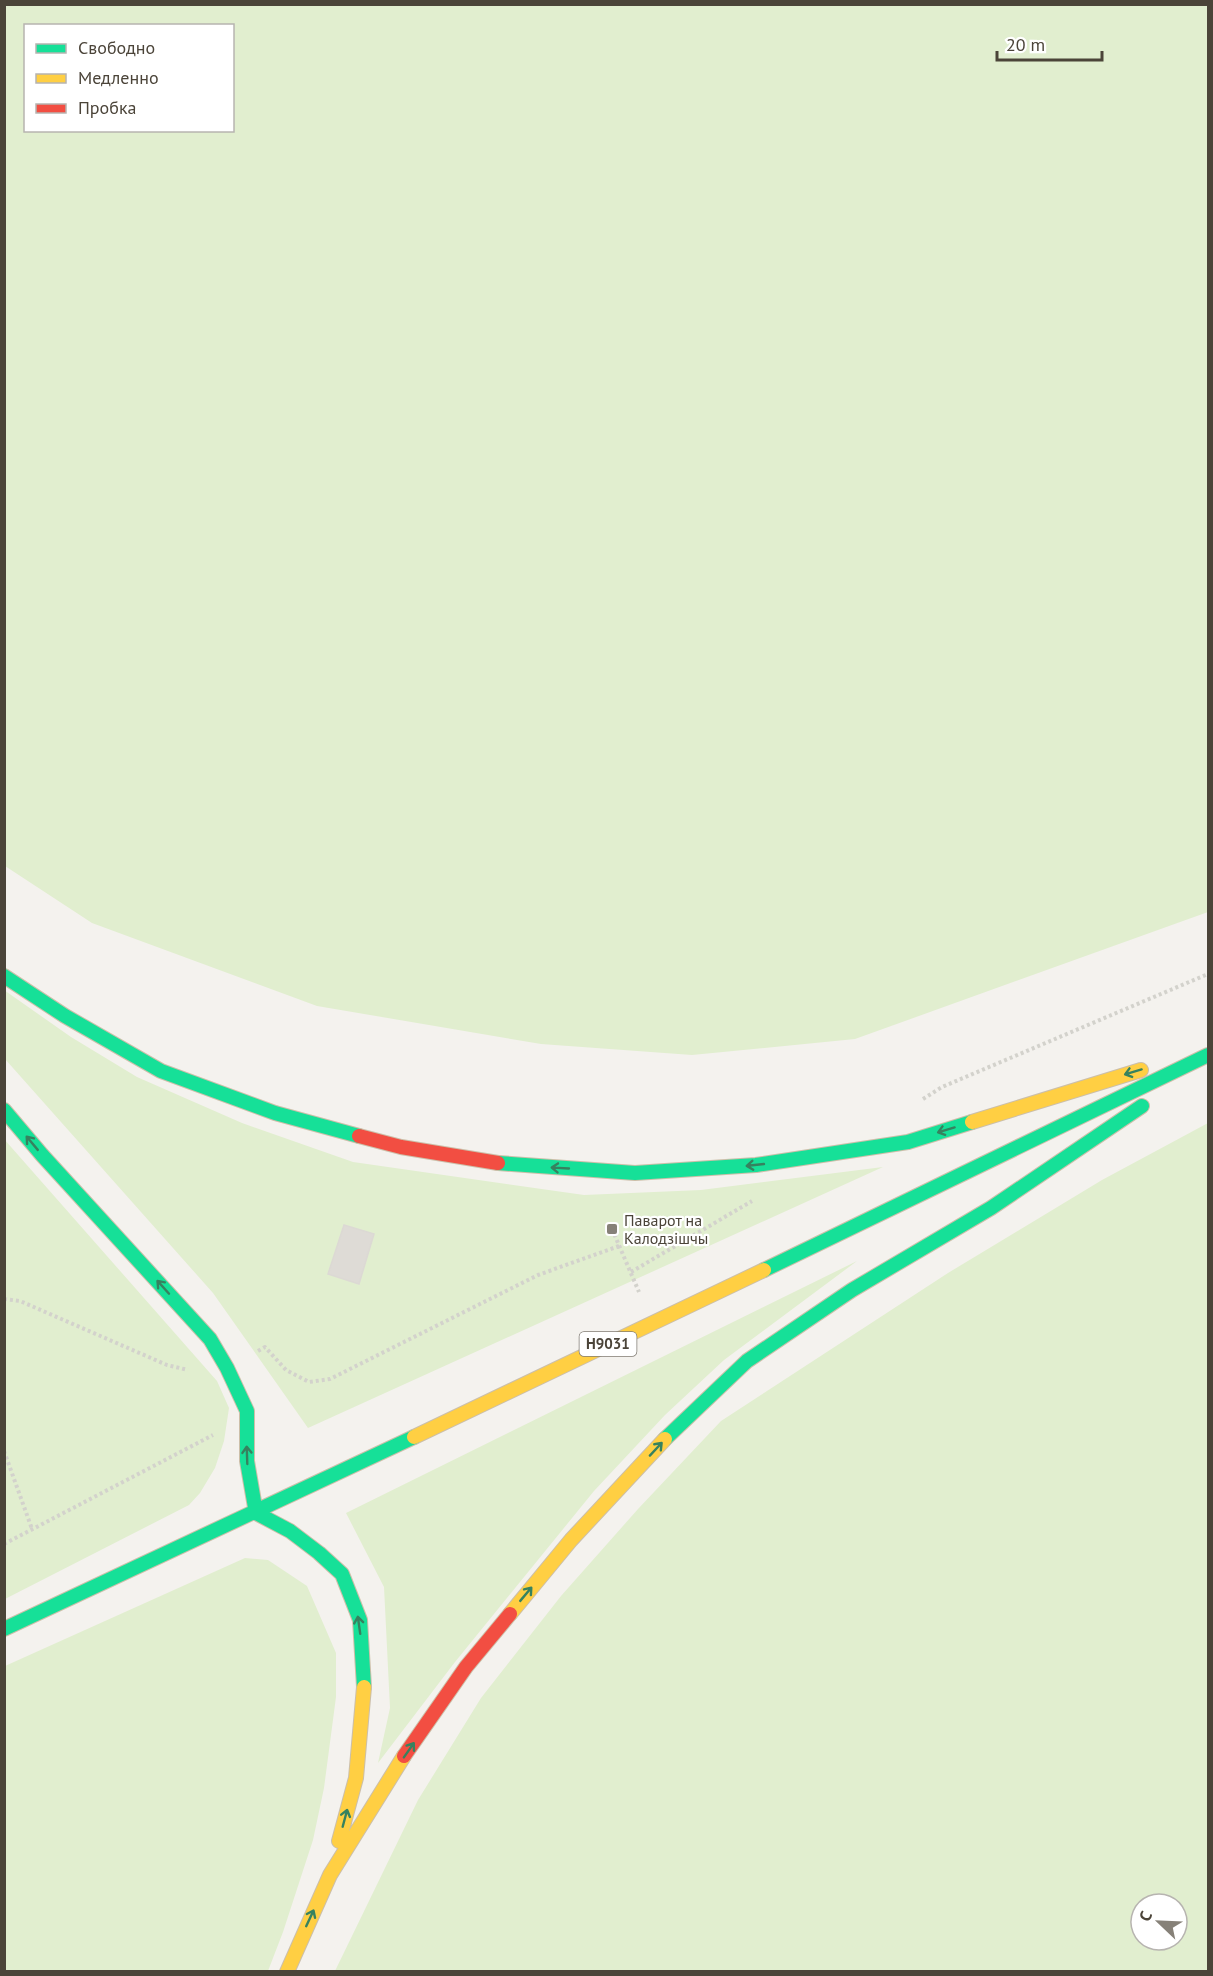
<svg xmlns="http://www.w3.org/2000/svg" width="1213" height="1976" viewBox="0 0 1213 1976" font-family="'PT Sans',sans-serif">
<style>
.green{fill:#e1eecf;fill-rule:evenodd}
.building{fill:#dedbd6;stroke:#dcd9d4;stroke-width:1.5}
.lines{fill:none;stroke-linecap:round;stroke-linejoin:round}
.fast-casing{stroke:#ccbfa9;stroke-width:16}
.slow-casing{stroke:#ccbfa9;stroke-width:16}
.jam-casing{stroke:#ccbfa9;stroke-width:16}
.path{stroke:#d3d2cc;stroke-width:4;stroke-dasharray:3 3;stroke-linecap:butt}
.fast{stroke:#16e098;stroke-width:14}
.slow{stroke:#ffcf43;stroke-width:14}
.jam{stroke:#f24e42;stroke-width:14}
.oneway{stroke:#36825f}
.poi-dot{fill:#868178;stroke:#fff;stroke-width:2}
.labels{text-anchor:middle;stroke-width:4.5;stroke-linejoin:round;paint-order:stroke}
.shield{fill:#fff;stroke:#817c74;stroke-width:1.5}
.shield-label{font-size:15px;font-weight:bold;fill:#4b4439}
.poi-label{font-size:16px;fill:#4b4439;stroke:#fff;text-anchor:start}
</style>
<rect width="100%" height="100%" fill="#f4f2ee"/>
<!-- green -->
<path class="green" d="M 4,5 L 1208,5 L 1208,912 L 855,1039 L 692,1055 L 541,1044 L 317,1006 L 92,923 L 5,866 ZM 26,26 L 232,26 L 232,130 L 26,130 Z
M 4,990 L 71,1037 L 137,1077 L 242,1123 L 353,1162 L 584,1195 L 701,1190 L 883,1167 L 308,1428 L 213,1293 L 5,1059 Z
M 1208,1123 L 1208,1971 L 335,1971 L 418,1800 L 481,1698 L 561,1596 L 638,1509 L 721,1421 L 948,1273 L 1102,1180 ZM 1141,1904 L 1177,1904 L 1177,1940 L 1141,1940 Z
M 4,1139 L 217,1381 L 229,1408 L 224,1441 L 215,1468 L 200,1493 L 189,1505 L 5,1599 Z
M 857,1261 L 724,1360 L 665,1415 L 594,1491 L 455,1662 L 378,1763 L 390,1708 L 384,1587 L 346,1513 Z
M 245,1558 L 268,1560 L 307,1586 L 336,1653 L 336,1697 L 324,1788 L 313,1840 L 283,1932 L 268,1971 L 5,1971 L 5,1666 Z"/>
<!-- building -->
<path class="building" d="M 344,1225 L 374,1234 L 359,1284 L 328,1274 Z"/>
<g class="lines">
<defs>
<path id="fast" d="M 4,976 L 65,1016 L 161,1071 L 275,1113 L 359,1136
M 4,1110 L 42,1155 L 210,1339 L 227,1368 L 247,1411 L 247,1461 L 256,1513 L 290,1531 L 319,1553 L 342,1574 L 360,1620 L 364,1687
M 498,1163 L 635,1173 L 756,1165 L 908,1142 L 972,1122
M 764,1270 L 1208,1055
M 665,1439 L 747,1361 L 852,1290 L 991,1208 L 1142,1106
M 4,1629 L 414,1437"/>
<path id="slow" d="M 972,1122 L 1141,1070
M 414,1437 L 764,1270
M 510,1614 L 571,1540 L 665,1439
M 339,1841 L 356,1778 L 364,1687
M 287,1972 L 330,1875 L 404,1756"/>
<path id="jam" d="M 359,1136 L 401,1147 L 498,1163
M 404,1756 L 466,1667 L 510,1614"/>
</defs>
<!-- fast casing -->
<use href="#fast" class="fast-casing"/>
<!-- slow casing -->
<use href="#slow" class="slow-casing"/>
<!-- jam casing -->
<use href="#jam" class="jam-casing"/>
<!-- path -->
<path class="path" d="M 923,1099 L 942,1087 L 1208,974
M 612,1229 L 639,1292
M 631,1272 L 752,1201
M 4,1299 L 20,1301 L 167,1365 L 188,1370
M 258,1351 L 265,1347 L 286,1370 L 309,1382 L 330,1379 L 538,1275 L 619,1246
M 4,1451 L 32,1529
M 4,1544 L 213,1435"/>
<!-- fast -->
<use href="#fast" class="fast"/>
<!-- slow -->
<use href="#slow" class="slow"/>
<!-- jam -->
<use href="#jam" class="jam"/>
</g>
<!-- one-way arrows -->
<defs><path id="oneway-shaft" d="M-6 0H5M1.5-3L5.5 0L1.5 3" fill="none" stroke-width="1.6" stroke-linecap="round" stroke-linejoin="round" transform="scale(1.5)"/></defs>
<g class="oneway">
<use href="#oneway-shaft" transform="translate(1133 1072) rotate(163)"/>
<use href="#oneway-shaft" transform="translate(946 1130) rotate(163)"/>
<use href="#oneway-shaft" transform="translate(32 1143) rotate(-130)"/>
<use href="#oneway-shaft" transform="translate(755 1165) rotate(174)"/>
<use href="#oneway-shaft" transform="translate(560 1168) rotate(-177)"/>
<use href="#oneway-shaft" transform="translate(163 1287) rotate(-132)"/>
<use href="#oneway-shaft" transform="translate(656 1449) rotate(-47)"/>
<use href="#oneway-shaft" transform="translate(247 1455) rotate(-92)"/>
<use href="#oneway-shaft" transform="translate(526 1594) rotate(-50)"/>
<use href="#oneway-shaft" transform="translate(359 1625) rotate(-98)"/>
<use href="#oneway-shaft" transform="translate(409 1750) rotate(-55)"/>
<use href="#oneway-shaft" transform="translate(345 1818) rotate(-75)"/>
<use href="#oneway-shaft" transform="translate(310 1918) rotate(-65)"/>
</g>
<!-- markers -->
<rect class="poi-dot" x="606" y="1223" width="12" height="12" rx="3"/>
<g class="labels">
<!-- shield labels -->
<rect class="shield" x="579.5" y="1332" width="57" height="24" rx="4.5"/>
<g class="shield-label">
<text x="608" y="1349">Н9031</text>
</g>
<!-- poi labels -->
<g class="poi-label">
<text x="624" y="1226">Паварот на<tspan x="624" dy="18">Калодзішчы</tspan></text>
</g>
</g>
<!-- border -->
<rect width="1213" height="1976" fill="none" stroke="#4b4439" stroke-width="12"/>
<!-- legend -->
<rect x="24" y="24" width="210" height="108" fill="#ffffff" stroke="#b7b4b0" stroke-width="1.5"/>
<rect x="36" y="44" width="30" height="9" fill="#16e098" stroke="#b7b4b0" stroke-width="1.5"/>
<text x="78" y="54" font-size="18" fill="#4b4439">Свободно</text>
<rect x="36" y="74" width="30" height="9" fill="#ffcf43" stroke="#b7b4b0" stroke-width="1.5"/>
<text x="78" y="84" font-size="18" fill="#4b4439">Медленно</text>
<rect x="36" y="104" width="30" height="9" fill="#f24e42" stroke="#b7b4b0" stroke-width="1.5"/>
<text x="78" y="114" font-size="18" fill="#4b4439">Пробка</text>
<!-- north arrow -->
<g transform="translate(1159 1922) rotate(293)"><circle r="28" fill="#ffffff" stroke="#b7b4b0" stroke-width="1.5"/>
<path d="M0-4.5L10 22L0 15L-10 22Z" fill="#868178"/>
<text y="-9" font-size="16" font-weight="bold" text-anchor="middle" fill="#4b4439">С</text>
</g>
<!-- scale -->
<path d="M997 51v9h105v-9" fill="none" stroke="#4b4439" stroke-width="3"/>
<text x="1006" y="51" font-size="18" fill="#4b4439" stroke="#ffffff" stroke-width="4.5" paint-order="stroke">20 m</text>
</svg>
